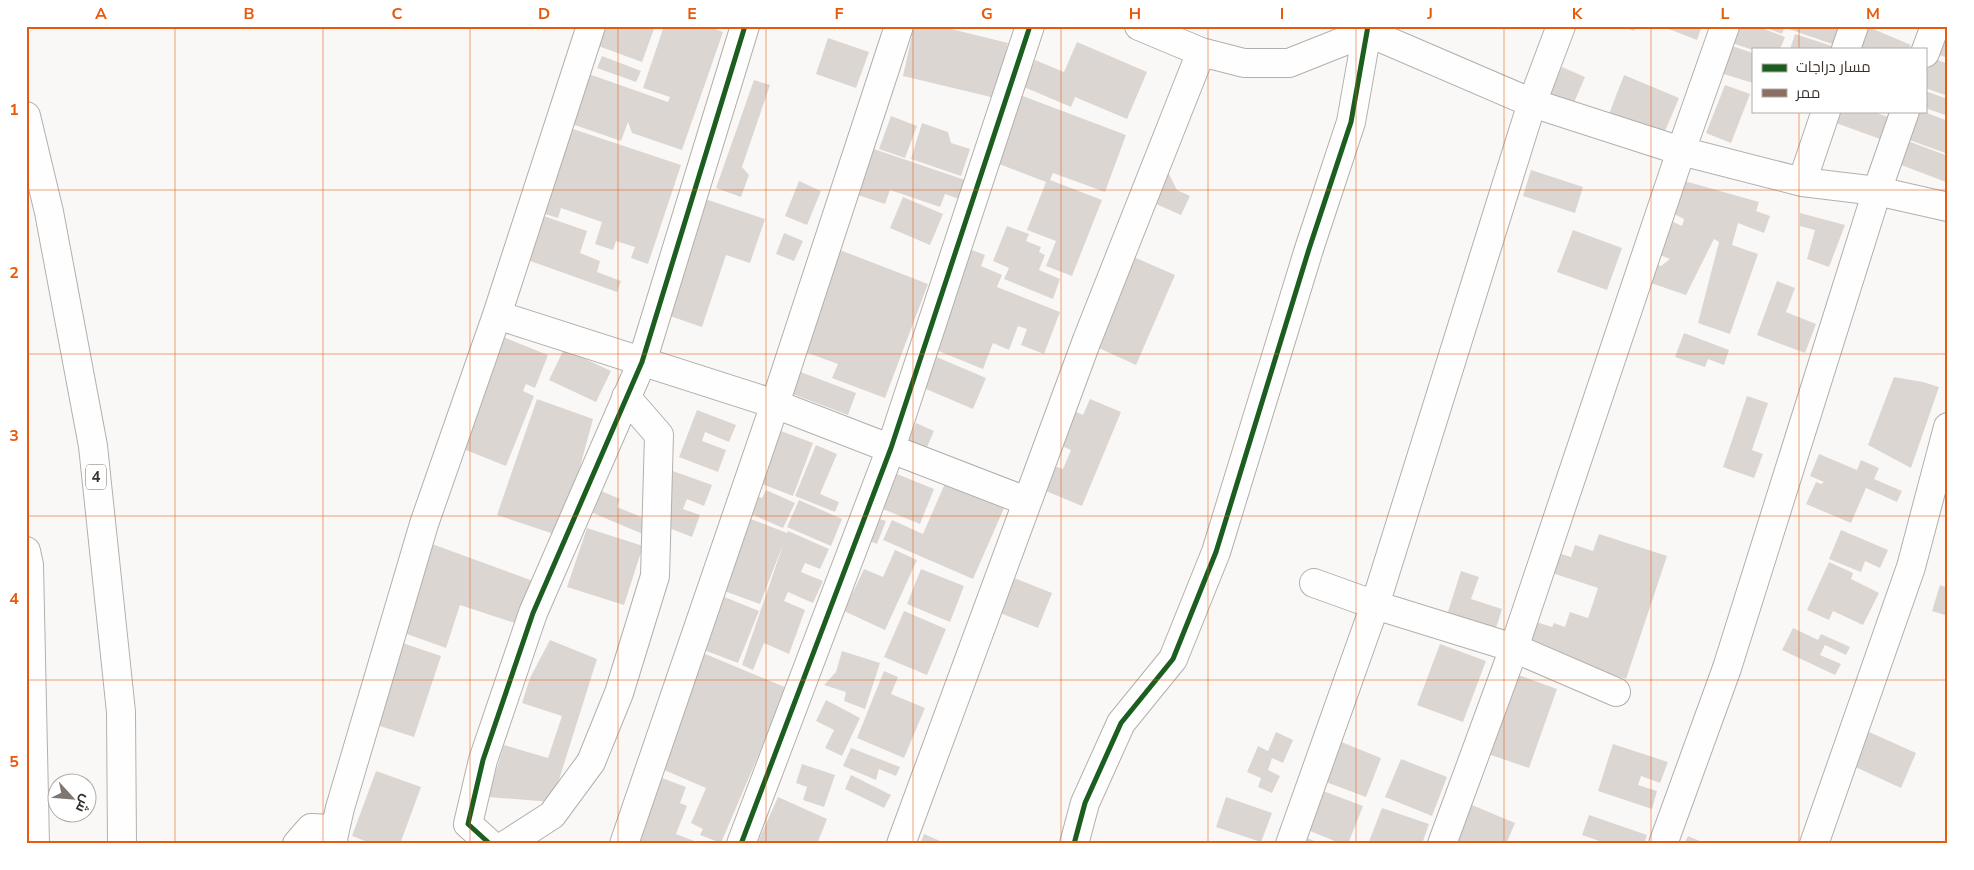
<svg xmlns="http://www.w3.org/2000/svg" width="1974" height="870" viewBox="0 0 1974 870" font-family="'Nunito Sans',Cairo,sans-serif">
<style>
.building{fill:#dcd6d2}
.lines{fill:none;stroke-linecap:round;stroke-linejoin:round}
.minor-casing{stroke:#b4afab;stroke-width:30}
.trunk-casing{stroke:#b4afab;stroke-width:30}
.minor{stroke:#fefefe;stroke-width:28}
.trunk{stroke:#fefefe;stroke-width:28}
.quiet{stroke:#8d6e63;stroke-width:4;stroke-dasharray:8 4;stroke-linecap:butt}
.cycleway-casing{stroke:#fff;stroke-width:8}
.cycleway{stroke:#1b5e20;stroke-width:5}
.grid{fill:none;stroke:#e8590c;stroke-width:1;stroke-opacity:0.55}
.labels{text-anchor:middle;stroke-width:4;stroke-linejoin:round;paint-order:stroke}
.shield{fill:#fff;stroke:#746e69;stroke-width:1}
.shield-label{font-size:15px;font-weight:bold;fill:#393029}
.neatline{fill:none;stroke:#e8590c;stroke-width:2}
.grid-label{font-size:16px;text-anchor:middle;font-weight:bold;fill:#e8590c}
</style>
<rect width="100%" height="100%" fill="#faf8f6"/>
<!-- building -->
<path class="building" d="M 596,26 L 655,26 L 642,62 L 590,43 Z
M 664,26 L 707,26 L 723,32 L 682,150 L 632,133 L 628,122 L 621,141 L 569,123 L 586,73 L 668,102 L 670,97 L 643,88 Z
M 914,26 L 939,26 L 1008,43 L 995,98 L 903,76 Z
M 1622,26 L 1636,26 L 1634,31 Z
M 1661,26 L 1702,26 L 1697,40 Z
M 1731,26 L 1756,26 L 1785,37 L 1780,49 L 1753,49 L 1753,50 L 1726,41 Z
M 1762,26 L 1785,26 L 1782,34 Z
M 1786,26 L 1836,26 L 1841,28 L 1835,45 L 1786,28 Z
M 1866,26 L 1911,45 L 1909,49 L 1859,49 Z
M 1948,28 L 1948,58 L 1934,53 Z
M 1795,34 L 1835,47 L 1835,49 L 1790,49 Z
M 828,38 L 869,52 L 856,88 L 816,74 Z
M 1077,42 L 1147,72 L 1127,119 L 1075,97 L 1071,107 L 1024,87 L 1035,60 L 1064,72 Z
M 1726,44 L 1753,53 L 1753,83 L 1717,72 Z
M 602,56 L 641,71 L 636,82 L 597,68 Z
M 1930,57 L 1948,64 L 1948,96 L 1925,88 L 1925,70 Z
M 1562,67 L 1585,77 L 1573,105 L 1549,95 Z
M 1624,75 L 1679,98 L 1663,136 L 1609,114 Z
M 754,80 L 770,85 L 742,167 L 749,175 L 741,197 L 716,188 Z
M 1725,85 L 1750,94 L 1731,143 L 1706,133 Z
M 1925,91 L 1948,99 L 1948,116 L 1925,108 Z
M 1020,95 L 1126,135 L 1105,192 L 1053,173 L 1050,180 L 1102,200 L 1072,276 L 1046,266 L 1056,241 L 1027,230 L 1046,182 L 994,162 Z
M 1828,111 L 1871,111 L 1888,117 L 1880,139 L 1825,119 Z
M 1914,111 L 1922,111 L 1948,121 L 1948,154 L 1904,138 Z
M 891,116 L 917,126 L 905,158 L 879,149 Z
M 922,123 L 948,132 L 951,143 L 970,149 L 961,176 L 911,159 Z
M 570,128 L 681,165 L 648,264 L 631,258 L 635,247 L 616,241 L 613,250 L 595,244 L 602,222 L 561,208 L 558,218 L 542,213 Z
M 1905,140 L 1948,156 L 1946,182 L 1896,163 Z
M 865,146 L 965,180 L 959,199 L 945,194 L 940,207 L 890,190 L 885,204 L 849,192 Z
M 1164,164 L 1177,190 L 1190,196 L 1181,215 L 1147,200 Z
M 1531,170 L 1583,187 L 1575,213 L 1523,196 Z
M 1681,180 L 1759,202 L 1756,211 L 1770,216 L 1764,233 L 1738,223 L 1732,245 L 1758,254 L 1730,334 L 1698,323 L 1719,242 L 1714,239 L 1686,295 L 1645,281 L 1652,263 L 1661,266 L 1670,259 L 1655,253 L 1667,219 L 1682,226 L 1684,219 L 1670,212 Z
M 799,181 L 821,191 L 807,225 L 785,216 Z
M 903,197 L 943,214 L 930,245 L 890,228 Z
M 705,199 L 765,219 L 750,263 L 726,255 L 702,327 L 667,315 Z
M 1800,213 L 1845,225 L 1829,267 L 1807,259 L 1815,230 L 1800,226 Z
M 538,214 L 587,231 L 580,253 L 600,261 L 597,272 L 621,281 L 617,292 L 522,258 Z
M 1007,226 L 1029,234 L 1026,241 L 1041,247 L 1039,252 L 1045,255 L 1039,270 L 1060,279 L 1053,299 L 1004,279 L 1009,268 L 993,261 Z
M 1573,230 L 1622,248 L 1607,290 L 1557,272 Z
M 784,233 L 803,241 L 794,261 L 776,254 Z
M 969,249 L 985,255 L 981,266 L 1002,275 L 997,287 L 1060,312 L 1044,354 L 1021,345 L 1027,329 L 1018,326 L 1009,350 L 993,343 L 983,369 L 931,348 Z
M 840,250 L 928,284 L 885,398 L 832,378 L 838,364 L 802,351 Z
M 1129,255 L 1175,275 L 1136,365 L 1090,344 Z
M 1777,281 L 1795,288 L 1786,312 L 1816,324 L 1805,353 L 1757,335 Z
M 1684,333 L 1729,350 L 1724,365 L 1708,359 L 1705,367 L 1675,357 Z
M 498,335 L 548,355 L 535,388 L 526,384 L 523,391 L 534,396 L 506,466 L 453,445 Z
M 564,349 L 611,371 L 596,402 L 549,380 Z
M 932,355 L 986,378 L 973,409 L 919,386 Z
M 798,371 L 856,393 L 848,415 L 790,393 Z
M 1894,377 L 1923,382 L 1939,387 L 1911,468 L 1868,445 Z
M 1747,396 L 1768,403 L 1752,450 L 1763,454 L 1754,478 L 1723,467 Z
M 537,399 L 593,419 L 577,478 L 554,534 L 497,515 Z
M 1090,399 L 1121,412 L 1082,506 L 1041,489 L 1051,465 L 1063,469 L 1071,450 L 1057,444 L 1072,410 L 1083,415 Z
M 697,410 L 736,425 L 729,442 L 705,432 L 702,441 L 726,450 L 718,472 L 679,457 Z
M 916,423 L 934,431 L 924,454 L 906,446 Z
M 773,428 L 813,443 L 793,496 L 752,480 Z
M 816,445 L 837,454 L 820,494 L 839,502 L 835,512 L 795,496 Z
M 1819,454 L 1857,470 L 1861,460 L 1879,468 L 1874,479 L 1902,491 L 1897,502 L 1866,488 L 1851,523 L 1806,504 L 1816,482 L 1821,484 L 1824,482 L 1810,476 Z
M 670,470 L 712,485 L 704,506 L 687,499 L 683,509 L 700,515 L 692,537 L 651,521 Z
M 892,472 L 934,489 L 920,524 L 878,507 Z
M 946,481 L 1005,506 L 973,579 L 883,540 L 892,520 L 923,534 Z
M 766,490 L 795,503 L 783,528 L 744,511 L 751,494 L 762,498 Z
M 601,491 L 620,499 L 617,507 L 651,521 L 645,535 L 593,513 Z
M 799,500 L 842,519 L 831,546 L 787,527 Z
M 743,516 L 787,533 L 788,531 L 829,549 L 820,569 L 805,563 L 801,572 L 823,581 L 813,603 L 788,592 L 784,601 L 805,610 L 789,654 L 764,643 L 753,670 L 742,665 L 784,542 L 760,604 L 716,588 Z
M 871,516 L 886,521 L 877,544 L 862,538 Z
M 587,528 L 643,546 L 624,605 L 567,587 Z
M 1841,530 L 1888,550 L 1880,568 L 1865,561 L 1861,572 L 1829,559 Z
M 1599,534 L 1667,556 L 1626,679 L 1524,645 L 1533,621 L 1552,627 L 1554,623 L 1565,627 L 1570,612 L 1588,618 L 1598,588 L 1549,572 L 1555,552 L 1571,557 L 1575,545 L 1593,551 Z
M 432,544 L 533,581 L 518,624 L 460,605 L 446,648 L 404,633 Z
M 895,550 L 917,560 L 885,630 L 844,611 L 864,569 L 883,577 Z
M 1829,562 L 1853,573 L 1851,579 L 1879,593 L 1863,625 L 1833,611 L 1829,620 L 1807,610 Z
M 921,569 L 964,586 L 950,622 L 907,604 Z
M 1461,571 L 1479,577 L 1471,599 L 1502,609 L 1495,631 L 1447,615 Z
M 1009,576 L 1052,593 L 1038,628 L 995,611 Z
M 1940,585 L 1948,588 L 1948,616 L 1932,611 Z
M 717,594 L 759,611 L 738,663 L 696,647 Z
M 904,611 L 946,629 L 927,675 L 884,657 Z
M 1793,628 L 1818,640 L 1821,634 L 1850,647 L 1846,655 L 1825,645 L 1820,655 L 1841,664 L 1835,675 L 1782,650 Z
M 382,636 L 441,656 L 414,737 L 355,718 Z
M 550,640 L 597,659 L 552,802 L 488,797 L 504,745 L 548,758 L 562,716 L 522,703 L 530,678 Z
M 1440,644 L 1486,661 L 1463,722 L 1417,705 Z
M 842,651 L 880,663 L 865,709 L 844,701 L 846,692 L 824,685 L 836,672 Z
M 703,653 L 787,688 L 721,843 L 700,835 L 703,829 L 691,823 L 706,788 L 655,766 Z
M 884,671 L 898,677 L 891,694 L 925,708 L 904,758 L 857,738 Z
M 1513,673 L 1557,689 L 1529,768 L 1485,753 Z
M 826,700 L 860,718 L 842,756 L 825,748 L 834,730 L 816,721 Z
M 1867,731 L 1916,753 L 1901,788 L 1851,765 Z
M 1276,732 L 1293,740 L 1283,763 L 1272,758 L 1268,770 L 1280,776 L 1272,793 L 1258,787 L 1261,778 L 1247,772 L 1258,746 L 1268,751 Z
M 1334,739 L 1381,758 L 1366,797 L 1318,779 Z
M 1613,744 L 1668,762 L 1660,783 L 1641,776 L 1638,785 L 1657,791 L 1652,809 L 1598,791 Z
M 851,748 L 900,767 L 896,776 L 879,769 L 876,780 L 843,766 Z
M 1401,759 L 1447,777 L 1432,816 L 1385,797 Z
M 802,764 L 835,775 L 824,807 L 803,800 L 807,787 L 796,783 Z
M 376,771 L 421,787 L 400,844 L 373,844 L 352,836 Z
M 654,775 L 686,787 L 680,803 L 687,806 L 676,834 L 702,844 L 629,844 Z
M 851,775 L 891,795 L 884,808 L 845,789 Z
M 1315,788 L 1363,806 L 1348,844 L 1342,844 L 1300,827 Z
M 778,797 L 827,819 L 817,844 L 757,844 Z
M 1226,797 L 1272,813 L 1261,842 L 1216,827 Z
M 1467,803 L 1515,823 L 1506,844 L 1450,844 Z
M 1382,808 L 1429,824 L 1422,844 L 1368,844 Z
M 1589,815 L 1647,835 L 1644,844 L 1608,844 L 1582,835 Z
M 924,834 L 947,844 L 920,844 Z
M 1298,834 L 1321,844 L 1293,844 Z
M 1688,836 L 1707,844 L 1684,844 Z"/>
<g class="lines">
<defs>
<path id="minor" d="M 1139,26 L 1201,52 L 1244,63 L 1289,63 L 1367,32 L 1532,103 L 1681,151 L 1802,182 L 1877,191 L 1948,207
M 1846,49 L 1854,26
M 1925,53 L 1935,26
M 1802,182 L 1826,111
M 497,315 L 775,404 L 1026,501
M 1314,583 L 1375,605 L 1514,648 L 1616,692
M 297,844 L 311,828 L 335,829
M 334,844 L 332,843 L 340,808 L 424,524 L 497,315 L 591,26
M 490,844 L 468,824 L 483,760 L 533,613 L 642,362 L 745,26
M 507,844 L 552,815 L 591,762 L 619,693 L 655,576 L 659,435 L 626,397
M 624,844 L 775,404 L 899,26
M 741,844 L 891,448 L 1030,26
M 901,844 L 1087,340 L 1201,52
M 1074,844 L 1085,803 L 1121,723 L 1173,659 L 1216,552 L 1309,249 L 1351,122 L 1368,26
M 1290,844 L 1375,605 L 1532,103 L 1561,26
M 1442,844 L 1514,648 L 1681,151 L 1725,26
M 1663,844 L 1727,668 L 1877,191 L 1905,111
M 1814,844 L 1911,567 L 1948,427"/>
<path id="trunk" d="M 26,116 L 49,212 L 93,446 L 121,712 L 122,844
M 26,551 L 29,565 L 35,844"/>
</defs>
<!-- minor casing -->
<use href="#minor" class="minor-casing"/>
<!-- trunk casing -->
<use href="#trunk" class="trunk-casing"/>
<!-- minor -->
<use href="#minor" class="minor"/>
<!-- trunk -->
<use href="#trunk" class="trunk"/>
<!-- quiet -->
<path class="quiet" d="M 26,565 L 29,565"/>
<defs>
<path id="cycleway" d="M 490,844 L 468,824 L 483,760 L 533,613 L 642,362 L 745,26
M 741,844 L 891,448 L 1030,26
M 1074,844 L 1085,803 L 1121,723 L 1173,659 L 1216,552 L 1309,249 L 1351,122 L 1368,26"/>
</defs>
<!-- cycleway casing -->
<use href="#cycleway" class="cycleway-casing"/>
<!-- cycleway -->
<use href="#cycleway" class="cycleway"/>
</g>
<!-- grid -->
<path class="grid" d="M 175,26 L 175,844M 323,26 L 323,844M 470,26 L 470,844M 618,26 L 618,844M 766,26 L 766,844M 913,26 L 913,844M 1061,26 L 1061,844M 1208,26 L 1208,844M 1356,26 L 1356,844M 1504,26 L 1504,844M 1651,26 L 1651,844M 1799,26 L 1799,49M 1799,111 L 1799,844M 26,190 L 1948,190M 26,354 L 1948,354M 26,516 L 1948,516M 26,680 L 1948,680"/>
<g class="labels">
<!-- shield labels -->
<rect class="shield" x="86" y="464.5" width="20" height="25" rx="4"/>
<g class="shield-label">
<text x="96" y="482">4</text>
</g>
</g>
<!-- border -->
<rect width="1974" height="870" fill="none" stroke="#ffffff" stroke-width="55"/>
<!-- legend -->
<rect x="1752" y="48" width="175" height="65" fill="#ffffff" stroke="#b0aca9"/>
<rect x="1762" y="64" width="25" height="8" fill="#1b5e20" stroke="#b0aca9"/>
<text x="1796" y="72" font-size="15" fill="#393029">مسار دراجات</text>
<rect x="1762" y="89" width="25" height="8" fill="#8d6e63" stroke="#b0aca9"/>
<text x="1796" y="98" font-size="15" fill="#393029">ممر</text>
<!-- north arrow -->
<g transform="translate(72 798) rotate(116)"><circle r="24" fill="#ffffff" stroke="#b0aca9"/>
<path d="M0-4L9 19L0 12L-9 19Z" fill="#7d7671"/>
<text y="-8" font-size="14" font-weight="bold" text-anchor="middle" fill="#393029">ش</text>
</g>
<rect x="28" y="28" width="1918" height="814" class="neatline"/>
<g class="grid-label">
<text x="101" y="19">A</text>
<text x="249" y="19">B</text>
<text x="397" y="19">C</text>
<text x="544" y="19">D</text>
<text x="692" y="19">E</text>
<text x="839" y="19">F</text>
<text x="987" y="19">G</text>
<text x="1135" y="19">H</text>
<text x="1282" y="19">I</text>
<text x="1430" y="19">J</text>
<text x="1577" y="19">K</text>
<text x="1725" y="19">L</text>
<text x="1873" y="19">M</text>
<text x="14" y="115">1</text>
<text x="14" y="278">2</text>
<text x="14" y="441">3</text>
<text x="14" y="604">4</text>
<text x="14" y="767">5</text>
</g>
</svg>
